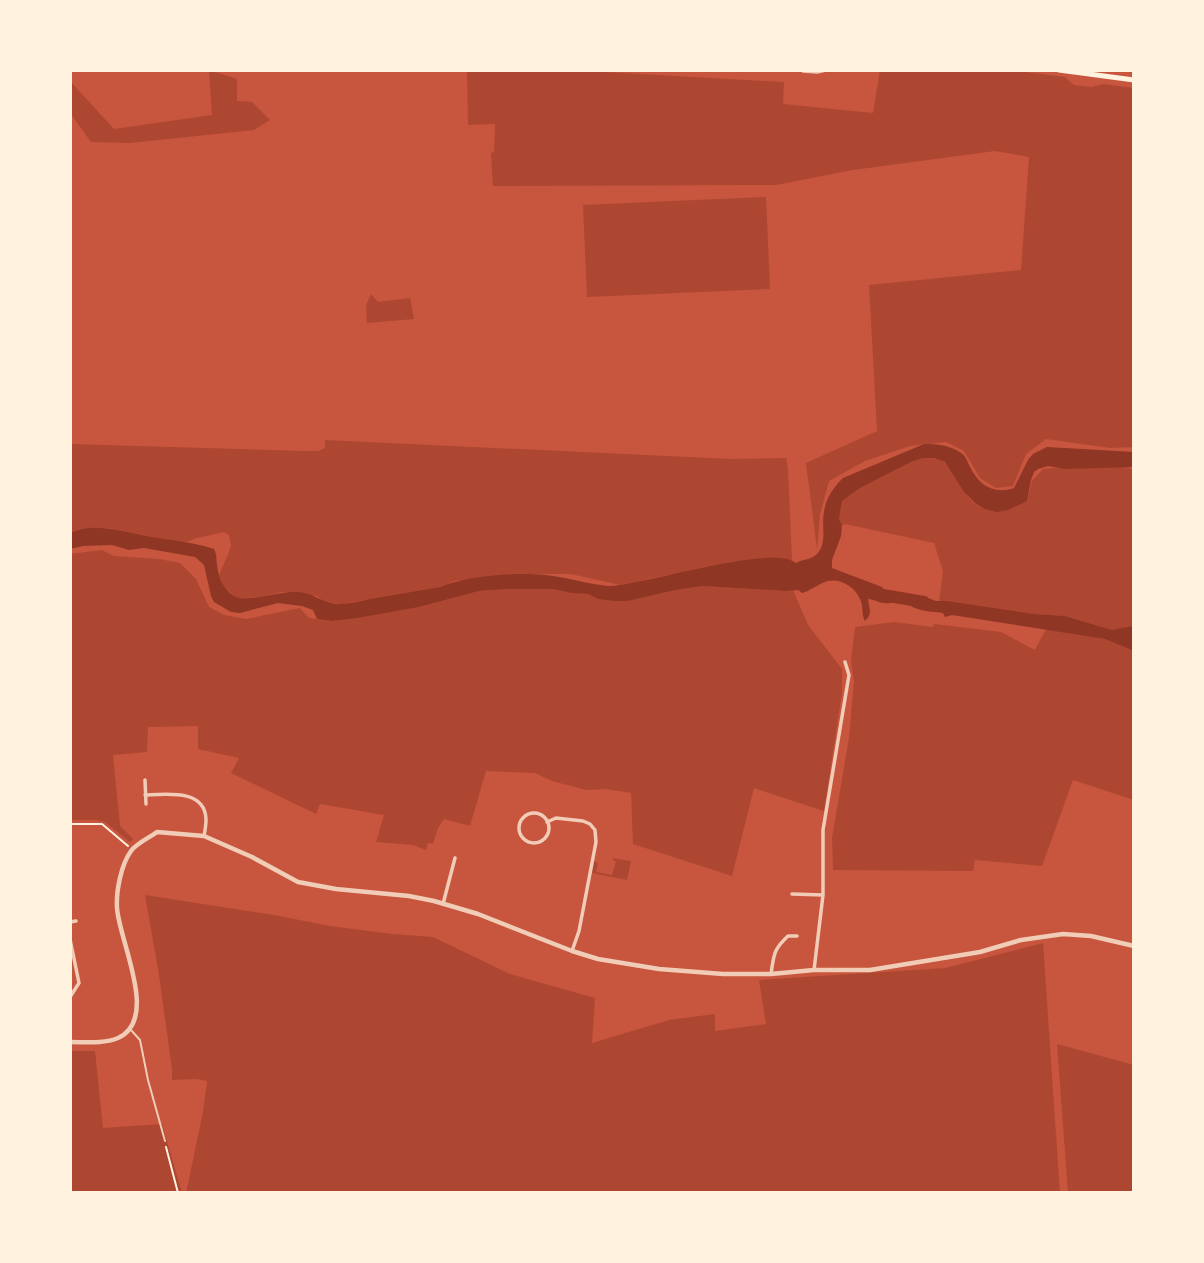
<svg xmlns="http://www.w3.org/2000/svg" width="1204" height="1263" viewBox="0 0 1204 1263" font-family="Rubik,sans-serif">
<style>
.green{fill:#ae4732}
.water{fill:#8f3625}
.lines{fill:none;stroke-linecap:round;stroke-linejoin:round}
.river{stroke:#8f3625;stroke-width:12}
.path{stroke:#fff3e0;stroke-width:2}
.service{stroke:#f1ccb7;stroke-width:2}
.minor{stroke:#f1ccb7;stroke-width:3.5}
.tertiary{stroke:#f1ccb7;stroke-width:4.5}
.primary{stroke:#fff3e0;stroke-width:5}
</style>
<rect width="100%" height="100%" fill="#c8553d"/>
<!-- green -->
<path class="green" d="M 209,70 L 237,79 L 237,101 L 252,102 L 270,120 L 254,130 L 130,143 L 91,142 L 70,113 L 70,81 L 114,129 L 212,115 Z
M 467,70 L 569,70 L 784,82 L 783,104 L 873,113 L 880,70 L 1011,70 L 1065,77 L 1074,85 L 1092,87 L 1103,84 L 1134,88 L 1134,447 L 1110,448 L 1046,439 L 1026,454 L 1013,486 L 996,488 L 980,478 L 964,451 L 946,442 L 910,446 L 865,461 L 829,481 L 820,514 L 817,549 L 806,463 L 877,431 L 869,285 L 1021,270 L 1029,157 L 995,151 L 853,170 L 776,185 L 493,186 L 491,153 L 494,152 L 495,124 L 468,125 Z
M 766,197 L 770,289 L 587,297 L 583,205 Z
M 371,294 L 378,302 L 410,298 L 414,319 L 367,323 L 366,305 Z
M 325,440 L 731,459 L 786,458 L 788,469 L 792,560 L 767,558 L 724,563 L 620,585 L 571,574 L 520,574 L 454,581 L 440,587 L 341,604 L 323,602 L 317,596 L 282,592 L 260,597 L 244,598 L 235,597 L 223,586 L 219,575 L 229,552 L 231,546 L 229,535 L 224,532 L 197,538 L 184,543 L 108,528 L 70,533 L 70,444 L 302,451 L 318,451 L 325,448 Z
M 923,458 C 930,458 938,458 944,462 C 959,473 963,502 983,508 C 992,511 1016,503 1027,501 L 1032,481 L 1043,469 C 1068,467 1112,460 1134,470 L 1133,627 L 1112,630 L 1065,616 L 1034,614 L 949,601 L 939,601 L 943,571 L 934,543 L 845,524 L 842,525 L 839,519 L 842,501 L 860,488 L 911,462 Z
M 102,550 L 114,556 L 159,559 L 180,563 L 196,579 L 209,607 L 224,615 L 246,619 L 300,608 L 309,618 L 332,621 L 419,607 L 479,591 L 507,589 L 553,589 L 571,593 L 588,594 L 598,599 L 613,601 L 628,601 L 671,591 L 702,586 L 785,591 L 793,590 L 808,625 L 842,669 L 842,693 L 824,811 L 754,788 L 732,876 L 633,844 L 631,793 L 606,789 L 586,790 L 552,781 L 535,773 L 486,771 L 470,826 L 444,819 L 438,828 L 433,844 L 428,843 L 426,850 L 413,845 L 376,842 L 384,815 L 320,804 L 316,814 L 231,773 L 239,758 L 198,749 L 198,726 L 148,727 L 147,752 L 113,755 L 120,826 L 133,839 L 130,842 L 105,822 L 96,820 L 70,820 L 70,554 Z
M 894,622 L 933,627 L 934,624 L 1001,632 L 1035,650 L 1046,629 L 1105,639 L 1134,651 L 1134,800 L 1073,780 L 1042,866 L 975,860 L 973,871 L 833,870 L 832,838 L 849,738 L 854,681 L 851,662 L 855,627 Z
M 613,858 L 631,861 L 627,880 L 592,873 L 594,861 L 598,864 L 596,872 L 612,875 L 616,861 L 613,860 Z
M 145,895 L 274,915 L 330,926 L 392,934 L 433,937 L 510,974 L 595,998 L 592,1043 L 669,1020 L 715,1014 L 715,1031 L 766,1024 L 759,980 L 945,968 L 1043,943 L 1060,1193 L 186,1193 L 203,1112 L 207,1081 L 196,1079 L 172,1080 L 172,1069 L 159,975 Z
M 1057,1044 L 1134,1065 L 1134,1193 L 1068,1193 Z
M 70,1051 L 95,1051 L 103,1128 L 162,1124 L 182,1193 L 70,1193 Z"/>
<!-- water -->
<path class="water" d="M 924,444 C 937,444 950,445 961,453 C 966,456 967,461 970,467 C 979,485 993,495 1014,488 L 1028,460 L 1033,454 L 1047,447 L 1134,452 L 1134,467 L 1066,469 L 1048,466 L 1038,469 L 1034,472 L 1031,480 L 1027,501 L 1008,510 L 997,512 L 985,509 L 976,504 L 964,492 L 945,462 L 934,458 L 923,458 L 911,462 L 860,488 L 842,501 L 839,519 L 842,525 L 841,536 L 832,560 L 832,568 L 882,587 L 889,596 L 898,596 L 897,603 C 891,602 889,604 884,603 C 879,603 874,599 868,599 C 869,608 873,614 865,621 C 861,614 864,607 860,599 C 855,587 841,578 828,581 C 819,583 811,591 802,593 L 798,590 L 785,591 L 702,586 L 671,591 L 628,601 L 613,601 L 598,599 L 588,594 L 571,593 L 553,589 L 507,589 L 479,591 L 419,607 L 357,618 L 332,621 L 317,619 L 313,610 L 302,606 L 278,603 L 240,613 L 231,612 L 214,602 L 211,596 L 204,565 L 195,557 L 144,548 L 129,550 L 112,545 L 83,546 L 70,549 L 70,533 C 79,530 88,527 97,528 C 114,528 131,533 147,536 C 169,540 192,542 214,549 C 217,555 216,558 217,564 C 218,577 223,589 234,596 C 246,603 278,592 293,592 C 314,591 319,603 338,604 C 349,604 360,601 370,599 C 393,595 417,591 440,587 C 467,576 515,572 545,575 C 566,577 587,584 608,586 C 617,586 626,584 635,582 C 663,578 777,545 796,563 C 803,559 810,560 816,555 C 828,544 821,526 824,512 C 826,498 833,488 843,478 Z
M 928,598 L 936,601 L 948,601 L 1034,614 L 1065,616 L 1112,630 L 1133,626 L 1134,622 L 1134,651 L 1105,639 L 952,615 L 945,617 L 943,613 C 931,611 918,612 908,604 L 909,599 Z"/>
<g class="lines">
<!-- river -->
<path class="river" d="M 883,595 L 924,602"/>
<!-- path -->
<path class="path" d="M 70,824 L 102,824 L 128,846
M 166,1147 L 178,1193"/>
<!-- service -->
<path class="service" d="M 131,1030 L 140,1040 L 148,1080 L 165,1141"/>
<!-- minor -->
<path class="minor" d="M 803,71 L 817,72 L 826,70
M 145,780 L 146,804
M 145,795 C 167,794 205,789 206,819 C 206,825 205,831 204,836
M519 828a15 15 0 1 1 30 0a15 15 0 1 1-30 0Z
M 547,822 L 556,818 L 583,821 L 590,824 L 595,830 L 596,842 L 579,931 L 572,951
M 792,894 L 823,895
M 443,904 L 455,858
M 70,922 L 76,921
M 70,939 L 79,983 L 70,997
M 814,970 L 823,895 L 823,830 L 849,675 L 845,662
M 771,974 C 774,955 773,950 788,936 L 797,936"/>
<!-- tertiary -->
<path class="tertiary" d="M 70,1042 C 86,1042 104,1044 118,1038 C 160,1019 119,941 117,908 C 116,891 121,865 131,851 C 137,843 149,838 157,832 L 204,836 L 252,857 L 298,882 L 336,889 L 409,896 L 434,901 L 478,914 L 572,951 L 598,959 L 659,969 L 723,974 L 771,974 L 814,970 L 870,970 L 980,952 L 1021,940 L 1063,934 L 1091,936 L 1134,946"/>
<!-- primary -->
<path class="primary" d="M 1059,70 L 1134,80"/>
</g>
<!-- border -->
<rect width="1204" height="1263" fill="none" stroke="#fff3e0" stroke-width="144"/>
</svg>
